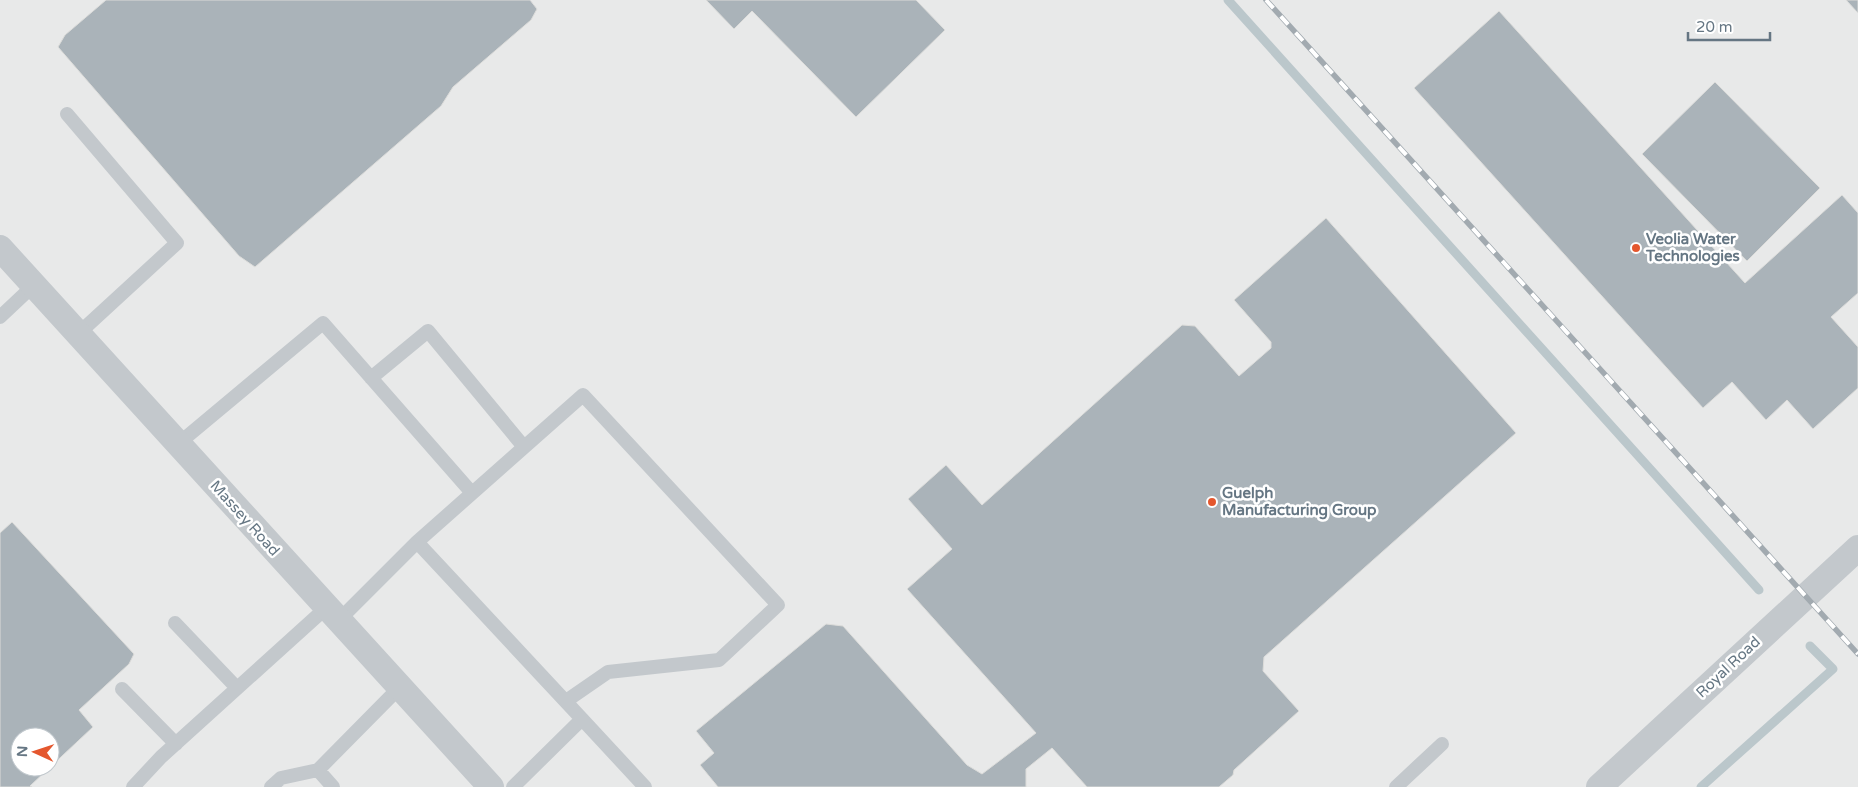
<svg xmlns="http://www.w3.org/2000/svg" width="1858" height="787" viewBox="0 0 1858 787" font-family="'Varela Round',sans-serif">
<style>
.built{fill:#e8e9e9;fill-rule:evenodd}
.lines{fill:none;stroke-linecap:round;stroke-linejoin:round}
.stream{stroke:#bbc7cb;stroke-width:9}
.building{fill:#aab3b9;stroke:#dcdcda;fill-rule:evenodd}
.lane{stroke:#c3c8cc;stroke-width:14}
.street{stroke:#c3c8cc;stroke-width:26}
.rail-casing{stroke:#a2aab0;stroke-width:5.5}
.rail{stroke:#fff;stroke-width:4;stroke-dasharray:11;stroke-linecap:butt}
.poi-dot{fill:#e4572e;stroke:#fff;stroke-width:2}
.labels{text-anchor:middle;stroke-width:5;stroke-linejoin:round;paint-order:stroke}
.poi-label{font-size:15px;font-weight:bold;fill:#657683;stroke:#fff;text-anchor:start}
.street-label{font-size:15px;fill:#657683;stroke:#fff}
</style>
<rect width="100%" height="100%" fill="#fafaf8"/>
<!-- built -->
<path class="built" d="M 0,0 L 1858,0 L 1858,787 L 0,787 ZM 20,737 L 50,737 L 50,767 L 20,767 Z"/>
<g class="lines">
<!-- stream -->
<path class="stream" d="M 1228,0 L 1759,590
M 1701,787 L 1833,669 L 1810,646"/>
</g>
<!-- building -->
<path class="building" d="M 106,0 L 530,0 L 537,9 L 531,20 L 453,87 L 441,106 L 255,267 L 239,256 L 58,47 L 65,35 Z
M 706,0 L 916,0 L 945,30 L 856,117 L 752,11 L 734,29 Z
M 1846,0 L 1858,0 L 1858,13 Z
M 1499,11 L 1745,283 L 1842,195 L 1858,213 L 1858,293 L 1831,317 L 1858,347 L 1858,388 L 1813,429 L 1787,400 L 1766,420 L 1732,382 L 1703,408 L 1414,88 Z
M 1715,82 L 1820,188 L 1747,261 L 1642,154 Z
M 1326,218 L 1516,433 L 1264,657 L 1263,671 L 1299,711 L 1234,770 L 1233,775 L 1219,787 L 1087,787 L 1052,748 L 1026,769 L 1026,787 L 718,787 L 700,765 L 714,753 L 696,731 L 826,624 L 843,626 L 967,765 L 982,774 L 1036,733 L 907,589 L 952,549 L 908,499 L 946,465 L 982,505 L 1182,325 L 1195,326 L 1239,376 L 1271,348 L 1271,342 L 1234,300 Z
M 12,522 L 134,654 L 129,664 L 79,710 L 93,727 L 30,786 L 32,787 L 0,787 L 0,533 ZM 20,737 L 50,737 L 50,767 L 20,767 Z"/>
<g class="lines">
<!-- lane -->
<path class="lane" d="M 67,114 L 177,243 L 78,334
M 0,317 L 34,285
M 371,378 L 428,331 L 524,447
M 178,444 L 323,323 L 472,493
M 417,542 L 583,395 L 778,605 L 719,660 L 608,672 L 566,701
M 339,620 L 417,542 L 582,719
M 175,623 L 237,688
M 122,689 L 176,744
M 133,787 L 161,757 L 327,607
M 271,787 L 281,778 L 318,770
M 333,787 L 318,770 L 400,687
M 513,787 L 582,719 L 645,787
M 1396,787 L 1442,744"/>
<!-- street -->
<path class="street" d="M 0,248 L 491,787
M 1599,787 L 1858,548"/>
<defs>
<path id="rail" d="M 1266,0 L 1858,654"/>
</defs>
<!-- rail casing -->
<use href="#rail" class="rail-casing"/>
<!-- rail -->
<use href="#rail" class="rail"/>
</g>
<!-- markers -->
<g class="poi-dot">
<circle cx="1636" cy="248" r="5"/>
<circle cx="1212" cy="502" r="5"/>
</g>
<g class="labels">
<!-- poi labels -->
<g class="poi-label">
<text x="1646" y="244">Veolia Water<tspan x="1646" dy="17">Technologies</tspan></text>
<text x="1222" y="498">Guelph<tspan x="1222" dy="17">Manufacturing Group</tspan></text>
</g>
<!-- street labels -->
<g class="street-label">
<text transform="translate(245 518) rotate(48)" y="5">Massey Road</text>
<text transform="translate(1728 667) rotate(-43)" y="5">Royal Road</text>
</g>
</g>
<!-- north arrow -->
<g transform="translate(35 752) rotate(273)"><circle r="24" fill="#ffffff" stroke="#c1c8cd"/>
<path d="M0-4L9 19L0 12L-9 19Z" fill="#e4572e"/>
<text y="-8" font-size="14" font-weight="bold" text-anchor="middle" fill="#657683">N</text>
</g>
<!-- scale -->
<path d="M1688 32v8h82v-8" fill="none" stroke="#657683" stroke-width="2.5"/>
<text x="1696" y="32" font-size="15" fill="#657683" stroke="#ffffff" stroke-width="4" paint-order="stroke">20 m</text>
</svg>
